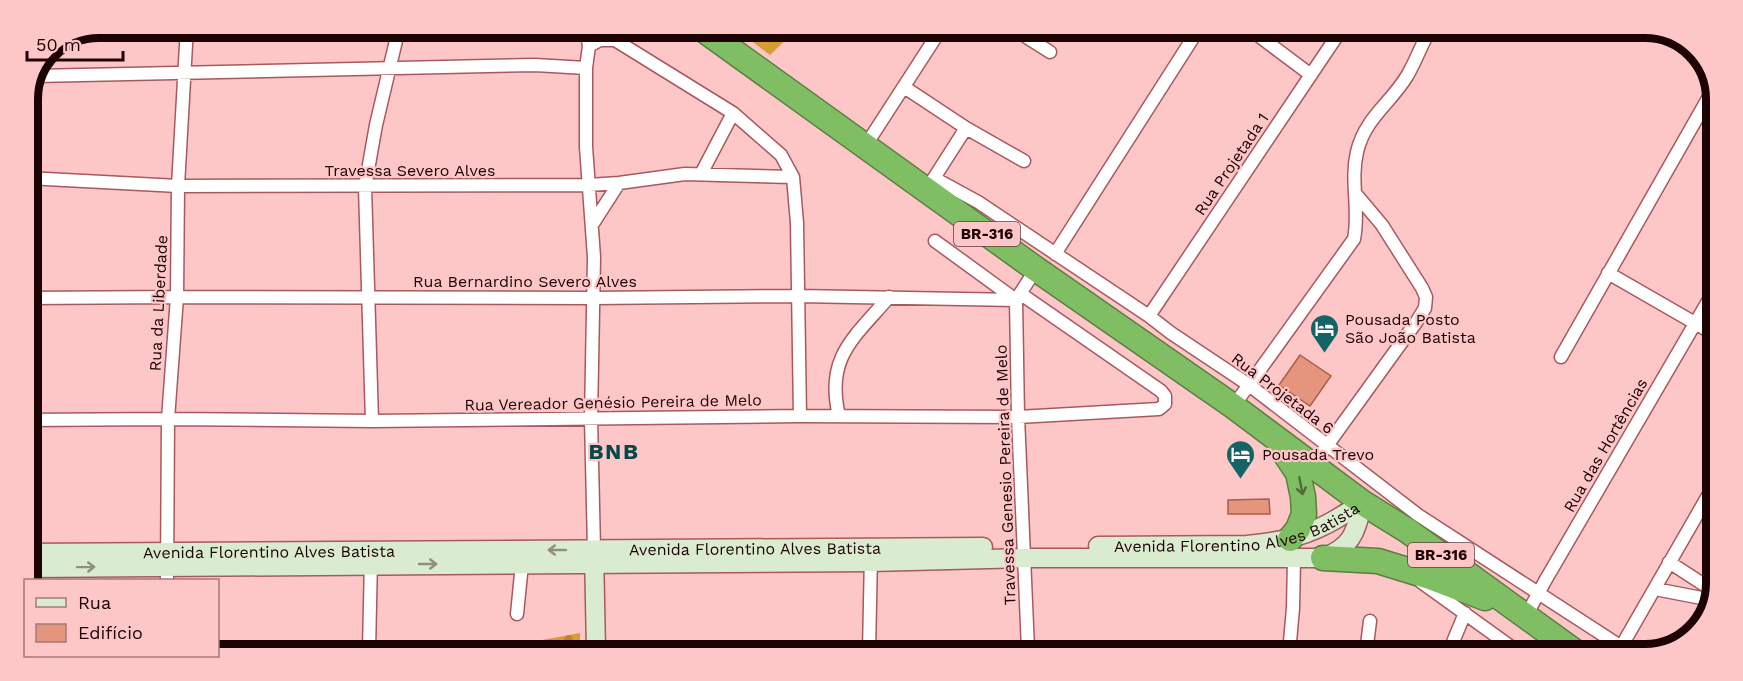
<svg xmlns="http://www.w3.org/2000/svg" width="1743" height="681" viewBox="0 0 1743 681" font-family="'Work Sans',sans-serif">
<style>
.forest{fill:url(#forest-firs)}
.building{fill:#e5947d;stroke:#a95e48;stroke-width:1.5}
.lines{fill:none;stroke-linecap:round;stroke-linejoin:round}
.street-casing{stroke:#a8595e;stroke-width:15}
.secondary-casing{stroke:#a8595e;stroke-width:21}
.highway-casing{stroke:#5e7d43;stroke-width:27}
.street{stroke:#fff;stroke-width:12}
.secondary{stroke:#d9ecd0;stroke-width:18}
.highway{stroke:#80be64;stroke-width:24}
.oneway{stroke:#546a39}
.oneway2{stroke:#8e8f7f}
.labels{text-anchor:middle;stroke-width:4.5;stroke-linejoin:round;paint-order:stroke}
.shield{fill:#fdc7c8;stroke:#613e40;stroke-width:1.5}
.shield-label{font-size:15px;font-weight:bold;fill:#1e0305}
.street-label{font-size:16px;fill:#1e0305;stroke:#fdc7c8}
.poi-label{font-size:16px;fill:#1e0305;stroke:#fdc7c8;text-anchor:start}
.district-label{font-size:22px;font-weight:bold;letter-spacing:1.5px;fill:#054849;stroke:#fdc7c8}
.rim{fill:none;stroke:#1e0305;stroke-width:8}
</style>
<defs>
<pattern id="forest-firs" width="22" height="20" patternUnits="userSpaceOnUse" patternTransform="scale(1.5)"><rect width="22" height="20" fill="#d89c34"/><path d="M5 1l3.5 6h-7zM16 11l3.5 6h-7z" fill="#b9852c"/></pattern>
</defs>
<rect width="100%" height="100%" fill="#fdc7c8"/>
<!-- forest -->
<path class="forest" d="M 736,29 L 797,29 L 770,55 Z
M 580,633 L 580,651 L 485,651 L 487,650 Z"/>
<!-- building -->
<path class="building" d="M 1300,355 L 1331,376 L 1310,406 L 1279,385 Z
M 1269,499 L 1270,514 L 1228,514 L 1228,500 Z"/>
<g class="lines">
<defs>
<path id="street" d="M 586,28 L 589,46 L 586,68 L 586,147 L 594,257 L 591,418 L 594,549
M 1014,29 L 1050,52
M 1251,30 L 1311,75
M 589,46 L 600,40 L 615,40 L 733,113 L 781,155 L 793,177 L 797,223 L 800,416
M 35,76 L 535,65 L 586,68
M 904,87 L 966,128 L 1024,161
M 866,145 L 941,29
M 701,174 L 733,113
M 27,178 L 178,186 L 589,185 L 619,183 L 685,174 L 793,177
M 934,178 L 966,128
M 926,189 L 934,178 L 978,202 L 1149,316 L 1171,333 L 1249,385 L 1418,515 L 1620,646
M 592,225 L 619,183
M 935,241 L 1016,300 L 1018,417 L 1028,649
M 1055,254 L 1198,30
M 1608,273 L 1714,334
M 27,298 L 177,297 L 594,298 L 798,296 L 1016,300 L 1036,269
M 1149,316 L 1341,30
M 1561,357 L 1714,88
M 1233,406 L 1249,385 L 1354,239 C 1360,210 1350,181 1357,152 C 1365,118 1390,104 1407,76 C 1416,61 1421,45 1430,30
M 839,416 C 825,357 854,338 889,297
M 27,420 L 168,419 L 372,421 L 800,416 L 1018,417 L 1159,409 L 1165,404 L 1165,396 L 1161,391 L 1021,294
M 372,421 L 365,187 L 376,125 L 399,28
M 1313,465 L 1417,321 L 1425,308 L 1426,297 L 1422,288 L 1382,225 L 1355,193
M 1669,562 L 1712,590
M 167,580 L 168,419 L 177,297 L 178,186 L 187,27
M 1421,582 L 1521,654
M 1655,589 L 1712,600
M 517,614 L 522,564
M 1526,616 L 1545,581 L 1714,291
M 369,651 L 371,558
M 869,652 L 871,554
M 1001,652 L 1028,649 L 1073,653
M 1289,653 L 1293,608 L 1294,559
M 1366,653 L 1370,621
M 1448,654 L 1465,613
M 1617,654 L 1713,487"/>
<g id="secondary">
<path id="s1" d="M 1098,546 L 1247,545 C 1281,542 1308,536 1338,518 C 1346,513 1354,508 1363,503"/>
<path d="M 594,551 L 596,651"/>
<path id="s2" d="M 27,553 L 983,547"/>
<path d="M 27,568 L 871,562 L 1023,558 L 1323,558 C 1353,546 1355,533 1363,503"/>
</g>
<path id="highway" d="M 701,28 L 1036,269 L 1233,406 L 1363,503 L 1408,531 L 1578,654
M 1282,449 L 1298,473 L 1303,497 L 1304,514 L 1298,529 L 1290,539
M 1323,558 L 1378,561 L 1430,577 L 1485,598"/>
</defs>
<!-- street casing -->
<use href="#street" class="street-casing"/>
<!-- secondary casing -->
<use href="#secondary" class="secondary-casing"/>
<!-- highway casing -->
<use href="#highway" class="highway-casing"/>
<!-- street -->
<use href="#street" class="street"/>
<!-- secondary -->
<use href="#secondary" class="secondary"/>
<!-- highway -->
<use href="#highway" class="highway"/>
</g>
<!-- one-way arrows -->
<defs><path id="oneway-shaft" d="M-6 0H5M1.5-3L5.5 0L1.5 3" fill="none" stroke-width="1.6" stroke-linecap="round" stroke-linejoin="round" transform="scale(1.5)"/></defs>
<use class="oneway" href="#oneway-shaft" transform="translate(1301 486) rotate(79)"/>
<g class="oneway2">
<use href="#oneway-shaft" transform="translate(557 550) rotate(180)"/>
<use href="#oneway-shaft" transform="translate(428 564)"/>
<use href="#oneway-shaft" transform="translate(86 567) rotate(-1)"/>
</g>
<!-- icons -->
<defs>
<symbol id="hotel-pin" viewBox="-11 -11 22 30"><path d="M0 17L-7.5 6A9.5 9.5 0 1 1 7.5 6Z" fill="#146465" stroke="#fdc7c8"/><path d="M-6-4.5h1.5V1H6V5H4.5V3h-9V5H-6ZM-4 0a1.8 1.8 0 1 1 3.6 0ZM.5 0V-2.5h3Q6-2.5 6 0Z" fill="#fff"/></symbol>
</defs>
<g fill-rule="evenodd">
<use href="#hotel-pin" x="1308" y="312" width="33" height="45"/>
<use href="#hotel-pin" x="1224" y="438" width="33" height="45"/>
</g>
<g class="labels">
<!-- shield labels -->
<g class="shield">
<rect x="954" y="222" width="66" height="24" rx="4.5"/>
<rect x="1408" y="543" width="66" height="24" rx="4.5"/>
</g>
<g class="shield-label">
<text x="987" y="239">BR-316</text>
<text x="1441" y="560">BR-316</text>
</g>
<!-- street labels -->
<g class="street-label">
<text transform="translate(1231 164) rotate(-56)" y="6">Rua Projetada 1</text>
<text x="410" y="176">Travessa Severo Alves</text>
<text x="525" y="287">Rua Bernardino Severo Alves</text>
<text transform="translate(158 303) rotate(-87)" y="6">Rua da Liberdade</text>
<text transform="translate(1283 393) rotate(37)" y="6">Rua Projetada 6</text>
<text transform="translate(613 402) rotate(-1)" y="6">Rua Vereador Genésio Pereira de Melo</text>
<text transform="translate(1605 445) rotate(-60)" y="6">Rua das Hortências</text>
<text transform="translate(1005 475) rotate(-92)" y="6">Travessa Genesio Pereira de Melo</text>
<text dy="6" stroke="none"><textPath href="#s1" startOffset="142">Avenida Florentino Alves Batista</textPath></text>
<text dy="6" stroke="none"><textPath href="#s2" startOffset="728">Avenida Florentino Alves Batista</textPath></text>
<text dy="6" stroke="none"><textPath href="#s2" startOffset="242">Avenida Florentino Alves Batista</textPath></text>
</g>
<!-- poi labels -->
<g class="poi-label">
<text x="1345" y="325">Pousada Posto<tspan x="1345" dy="18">São João Batista</tspan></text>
<text x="1262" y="460">Pousada Trevo</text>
</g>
<!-- district labels -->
<g class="district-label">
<text x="614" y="459">BNB</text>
</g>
</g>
<!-- crop -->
<path d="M0 0H1743V681H0ZM99 38H1645A61 61 0 0 1 1706 99V583A61 61 0 0 1 1645 644H99A61 61 0 0 1 38 583V99A61 61 0 0 1 99 38Z" fill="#fdc7c8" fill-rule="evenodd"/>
<path class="rim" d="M99 38H1645A61 61 0 0 1 1706 99V583A61 61 0 0 1 1645 644H99A61 61 0 0 1 38 583V99A61 61 0 0 1 99 38Z"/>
<!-- legend -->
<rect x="24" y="579" width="195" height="78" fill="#fdc7c8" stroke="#a4797a" stroke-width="1.5"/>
<rect x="36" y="598" width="30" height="9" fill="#d9ecd0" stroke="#a4797a" stroke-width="1.5"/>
<text x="78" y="609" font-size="18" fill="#1e0305">Rua</text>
<rect x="36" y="624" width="30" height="18" fill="#e5947d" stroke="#a4797a" stroke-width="1.5"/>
<text x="78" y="639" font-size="18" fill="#1e0305">Edifício</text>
<!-- scale -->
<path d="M27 51v9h96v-9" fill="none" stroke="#1e0305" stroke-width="3"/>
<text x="36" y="51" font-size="18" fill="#1e0305" stroke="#fdc7c8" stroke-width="4.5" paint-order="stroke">50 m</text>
</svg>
